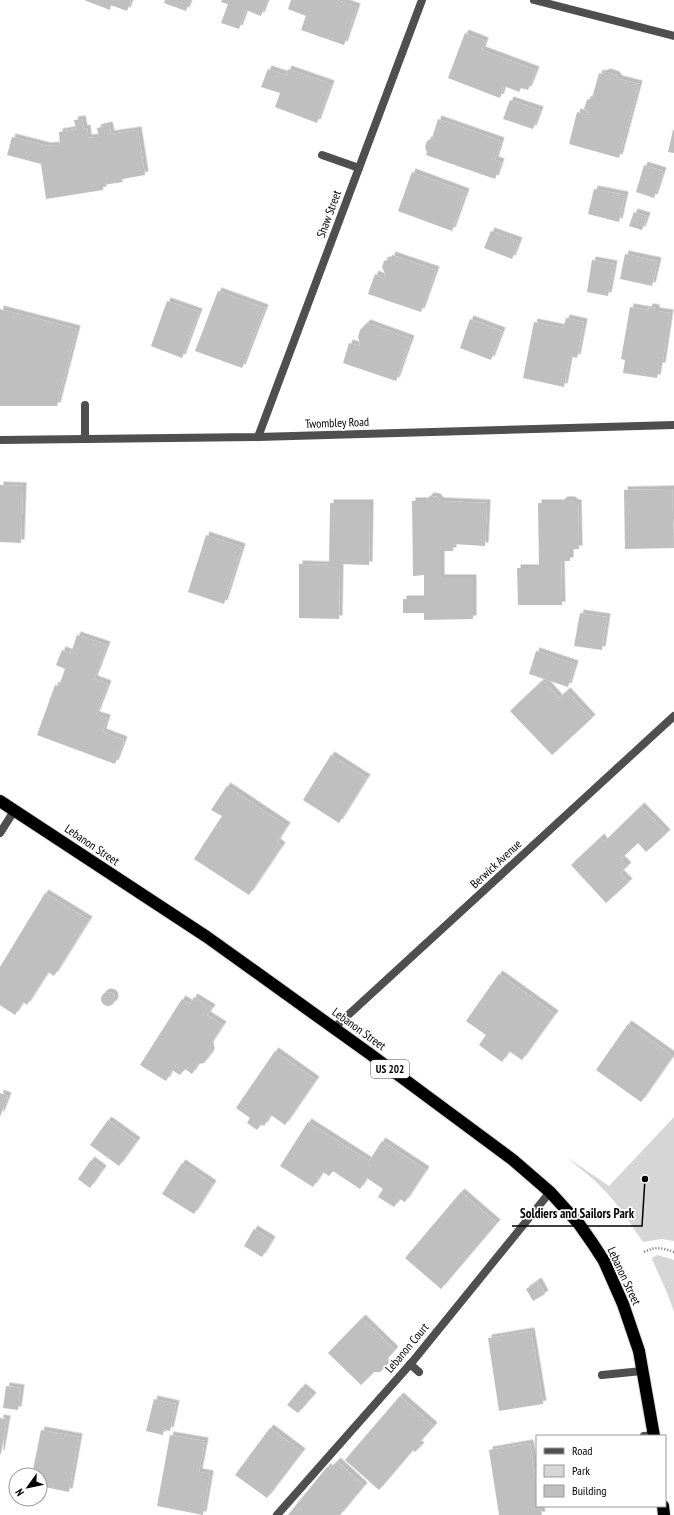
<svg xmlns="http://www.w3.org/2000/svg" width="674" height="1515" viewBox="0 0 674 1515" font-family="'PT Sans Narrow',sans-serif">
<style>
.green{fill:#d6d6d6}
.building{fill:#bfbfbf;filter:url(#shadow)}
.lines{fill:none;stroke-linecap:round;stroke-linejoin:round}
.highway-casing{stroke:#dbdbdb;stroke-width:14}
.path{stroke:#717171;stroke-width:2.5;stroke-dasharray:1 2;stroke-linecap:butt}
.lane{stroke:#4f4f4f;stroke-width:8}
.street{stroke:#4f4f4f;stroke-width:8}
.highway{stroke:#000;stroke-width:12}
.labels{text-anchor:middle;stroke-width:3.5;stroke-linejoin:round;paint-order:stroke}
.shield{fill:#fff;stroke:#4c4c4c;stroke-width:1}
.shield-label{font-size:11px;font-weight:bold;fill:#000}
.street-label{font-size:12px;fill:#000;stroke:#fff}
.leader{fill:none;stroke:#000;stroke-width:1.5}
.callout-dot{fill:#000;stroke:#fff;stroke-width:1.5}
.callout-label{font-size:13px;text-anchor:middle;font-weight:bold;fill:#000;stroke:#fff;stroke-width:3.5;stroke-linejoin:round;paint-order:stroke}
</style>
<defs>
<filter id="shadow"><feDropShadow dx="3.5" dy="-3.5" stdDeviation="0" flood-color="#0004"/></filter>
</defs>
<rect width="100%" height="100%" fill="#fff"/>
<!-- green -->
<path class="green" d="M 674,1117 L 674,1241 L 662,1239 L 643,1242 C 630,1223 618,1203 601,1187 C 591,1176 579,1168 568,1158 L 609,1186 Z
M 657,1255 L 674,1260 L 674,1312 L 668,1295 L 652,1259 L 652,1258 Z"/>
<!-- building -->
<path class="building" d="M 84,0 L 131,0 L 127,11 L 111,5 L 110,10 Z
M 165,0 L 190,0 L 186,11 L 164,3 Z
M 222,0 L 267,0 L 261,16 L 246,10 L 239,29 L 221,23 L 228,4 L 221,2 Z
M 291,0 L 337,0 L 357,7 L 344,45 L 301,30 L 306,16 L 288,9 Z
M 465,33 L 485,41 L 482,50 L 536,70 L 528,90 L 521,88 L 519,92 L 504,86 L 500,98 L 448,78 Z
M 268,69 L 286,75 L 288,69 L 331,84 L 317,123 L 275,107 L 280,93 L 261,87 Z
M 607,72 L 616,75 L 619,79 L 639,84 L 619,158 L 569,144 L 577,112 L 588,115 L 589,112 L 584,109 L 587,100 L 592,98 L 599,73 L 602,74 Z
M 510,100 L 540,110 L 533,129 L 503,119 Z
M 82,119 L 84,129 L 87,128 L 88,138 L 99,137 L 97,128 L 109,125 L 111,134 L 138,130 L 145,175 L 122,179 L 123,182 L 103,185 L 103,190 L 46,199 L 41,164 L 7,155 L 12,137 L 47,146 L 60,145 L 59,132 L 76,129 L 74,120 Z
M 438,119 L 501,141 L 495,160 L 501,162 L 495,179 L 426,155 L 427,152 L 425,147 L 427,141 L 432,138 Z
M 673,130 L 674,130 L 674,153 L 668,152 Z
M 644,165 L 663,171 L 654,198 L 636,192 Z
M 412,172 L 466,192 L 452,231 L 398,211 Z
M 594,189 L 625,195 L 619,222 L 588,214 Z
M 634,212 L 647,216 L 642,230 L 629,226 Z
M 491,231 L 519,241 L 512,259 L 484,248 Z
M 625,254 L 658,261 L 652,286 L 620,279 Z
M 392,255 L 436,270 L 421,312 L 368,294 L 375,274 L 384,278 L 385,274 L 382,267 L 384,261 L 391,259 Z
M 592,260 L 614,264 L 608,296 L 587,292 Z
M 218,291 L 265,308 L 242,368 L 195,351 Z
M 167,301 L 199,312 L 182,358 L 151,346 Z
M 630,307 L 648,310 L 649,307 L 656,308 L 656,311 L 670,313 L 662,366 L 659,366 L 657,378 L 623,373 L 625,360 L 621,359 Z
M 0,309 L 77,329 L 57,406 L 0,406 Z
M 566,318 L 584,322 L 577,358 L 570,356 L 564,387 L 523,378 L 534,322 L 563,328 Z
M 470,319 L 502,331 L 491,360 L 460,348 Z
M 367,323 L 411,339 L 396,381 L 343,363 L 349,343 L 359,346 L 360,344 L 358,337 L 360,330 Z
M 0,485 L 23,486 L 21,543 L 0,542 Z
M 672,489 L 674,548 L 625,549 L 624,490 Z
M 430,496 L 437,497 L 440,501 L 487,503 L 485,546 L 453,544 L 453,551 L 441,551 L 441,578 L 473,578 L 473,619 L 424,620 L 424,613 L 403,613 L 403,599 L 424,599 L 424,575 L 413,576 L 412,501 L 426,501 Z
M 564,500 L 572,500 L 575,503 L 578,503 L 579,549 L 570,549 L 570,561 L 561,561 L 562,605 L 518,605 L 517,568 L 539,568 L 538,503 L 561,503 Z
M 330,503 L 370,503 L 369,565 L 340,564 L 339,619 L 299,618 L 299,564 L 329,565 Z
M 206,535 L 242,547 L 224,604 L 188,592 Z
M 580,613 L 607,617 L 602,650 L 574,646 Z
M 77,635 L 107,645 L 94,679 L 108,684 L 96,715 L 107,718 L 103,732 L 124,740 L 115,764 L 37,735 L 55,685 L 59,686 L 65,669 L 56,665 L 62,650 L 71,653 Z
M 536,651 L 575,664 L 568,687 L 529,674 Z
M 543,680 L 559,698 L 567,691 L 592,718 L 552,755 L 510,711 Z
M 331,755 L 367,778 L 339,823 L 303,800 Z
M 227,786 L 287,826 L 277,842 L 282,846 L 249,895 L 194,859 L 222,816 L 211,810 Z
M 641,806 L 667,833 L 646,852 L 638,843 L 621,859 L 628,866 L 620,873 L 629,882 L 606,903 L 571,865 L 601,837 L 604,842 Z
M 45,893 L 89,920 L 54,976 L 48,972 L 27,1005 L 23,1002 L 15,1015 L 0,1005 L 0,967 Z
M 499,974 L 555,1014 L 522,1060 L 509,1051 L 502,1062 L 479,1045 L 486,1035 L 466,1021 Z
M101 999a7 7 0 1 1 14 0a7 7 0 1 1-14 0Z
M 194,997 L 212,1008 L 207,1015 L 223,1025 L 210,1045 L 211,1053 L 204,1063 L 198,1064 L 192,1074 L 185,1069 L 180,1075 L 172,1070 L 166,1081 L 140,1065 L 182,999 L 190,1004 Z
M 628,1024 L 673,1056 L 641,1102 L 596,1070 Z
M 275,1051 L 316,1080 L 285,1125 L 271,1115 L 264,1126 L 261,1124 L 257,1130 L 247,1123 L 250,1118 L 236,1108 Z
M 0,1093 L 8,1096 L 0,1117 Z
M 108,1120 L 137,1141 L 119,1166 L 90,1145 Z
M 308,1122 L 369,1161 L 382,1141 L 426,1170 L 405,1202 L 400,1199 L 394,1207 L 378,1197 L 383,1189 L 367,1178 L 360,1189 L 333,1171 L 329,1176 L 323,1172 L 313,1187 L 280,1166 Z
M 91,1160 L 103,1169 L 90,1188 L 78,1179 Z
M 182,1163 L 213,1184 L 194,1214 L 162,1194 Z
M 461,1192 L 497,1223 L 441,1289 L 405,1258 Z
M 254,1229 L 272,1240 L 262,1257 L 244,1246 Z
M 538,1281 L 545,1294 L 533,1301 L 526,1289 Z
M 362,1318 L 395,1350 L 385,1361 L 385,1367 L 380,1372 L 374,1372 L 361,1385 L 328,1353 Z
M 531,1331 L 543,1404 L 499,1411 L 488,1338 Z
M 6,1386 L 21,1388 L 18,1410 L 3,1408 Z
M 302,1387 L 313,1396 L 298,1413 L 287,1405 Z
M 400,1396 L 434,1426 L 418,1444 L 421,1446 L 415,1452 L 413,1450 L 379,1490 L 345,1460 Z
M 154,1399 L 176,1404 L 170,1431 L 164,1429 L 163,1435 L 146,1431 Z
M 0,1418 L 7,1419 L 1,1454 L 0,1454 Z
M 270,1428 L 302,1452 L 267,1498 L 235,1475 Z
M 41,1430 L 79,1437 L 69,1492 L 40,1486 L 40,1475 L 32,1475 Z
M 170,1435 L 205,1441 L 199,1472 L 210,1474 L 203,1515 L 157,1506 Z
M 530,1443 L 537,1486 L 537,1506 L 540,1506 L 542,1515 L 499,1515 L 489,1450 Z
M 337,1461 L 364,1486 L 340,1515 L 288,1515 L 327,1467 L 330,1469 Z"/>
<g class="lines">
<defs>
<path id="highway" d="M 0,801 L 207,937 L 370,1054 L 513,1160 L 550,1192 L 579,1224 L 593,1244 L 604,1261 L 623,1304 L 639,1351 L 654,1436
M 663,1506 L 664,1515"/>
</defs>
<!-- highway casing -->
<use href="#highway" class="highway-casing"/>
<!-- path -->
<path class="path" d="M 644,1252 C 655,1246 663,1248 674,1252"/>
<!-- lane -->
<path class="lane" d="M 322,155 L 359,168
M 85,405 L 85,439
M 0,833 L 14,811
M 410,1364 L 419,1372
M 602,1375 L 642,1371
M 644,1436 L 654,1435"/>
<!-- street -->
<path class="street" d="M 534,0 L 674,36
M 258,437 L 422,0
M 0,440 L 258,437 L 674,425
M 334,1028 L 674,716
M 277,1515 L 413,1361 L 550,1192"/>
<!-- highway -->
<use href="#highway" class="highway"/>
</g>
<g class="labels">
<!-- shield labels -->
<rect class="shield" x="371" y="1060" width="38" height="18" rx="3"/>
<g class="shield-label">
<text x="390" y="1073">US 202</text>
</g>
<!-- street labels -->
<g class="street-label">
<text transform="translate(329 214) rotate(-70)" y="4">Shaw Street</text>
<text transform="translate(337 423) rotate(-2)" y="4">Twombley Road</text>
<text transform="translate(92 845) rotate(34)" y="4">Lebanon Street</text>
<text transform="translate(496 864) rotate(-43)" y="4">Berwick Avenue</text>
<text transform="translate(359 1029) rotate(36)" y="4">Lebanon Street</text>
<text transform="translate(624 1276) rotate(65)" y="4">Lebanon Street</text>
<text transform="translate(407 1348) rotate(-50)" y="4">Lebanon Court</text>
</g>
</g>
<!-- callouts -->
<path class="leader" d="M645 1179L642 1226H512"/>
<circle class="callout-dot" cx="645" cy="1179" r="4"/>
<g class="callout-label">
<text x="577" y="1218">Soldiers and Sailors Park</text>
</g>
<!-- legend -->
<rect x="536" y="1435" width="130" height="72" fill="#ffffff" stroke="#999999"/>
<rect x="544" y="1448" width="20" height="6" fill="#4f4f4f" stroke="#999999"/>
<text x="572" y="1455" font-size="12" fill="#000000">Road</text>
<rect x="544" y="1465" width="20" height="12" fill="#d6d6d6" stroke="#999999"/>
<text x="572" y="1475" font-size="12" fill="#000000">Park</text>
<rect x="544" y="1485" width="20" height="12" fill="#bfbfbf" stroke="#999999"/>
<text x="572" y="1495" font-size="12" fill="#000000">Building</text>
<!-- north arrow -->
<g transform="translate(28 1487) rotate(237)"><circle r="19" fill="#ffffff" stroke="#999999"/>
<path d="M0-3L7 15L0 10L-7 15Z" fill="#000000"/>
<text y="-6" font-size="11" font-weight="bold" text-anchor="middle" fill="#000000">N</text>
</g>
</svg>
